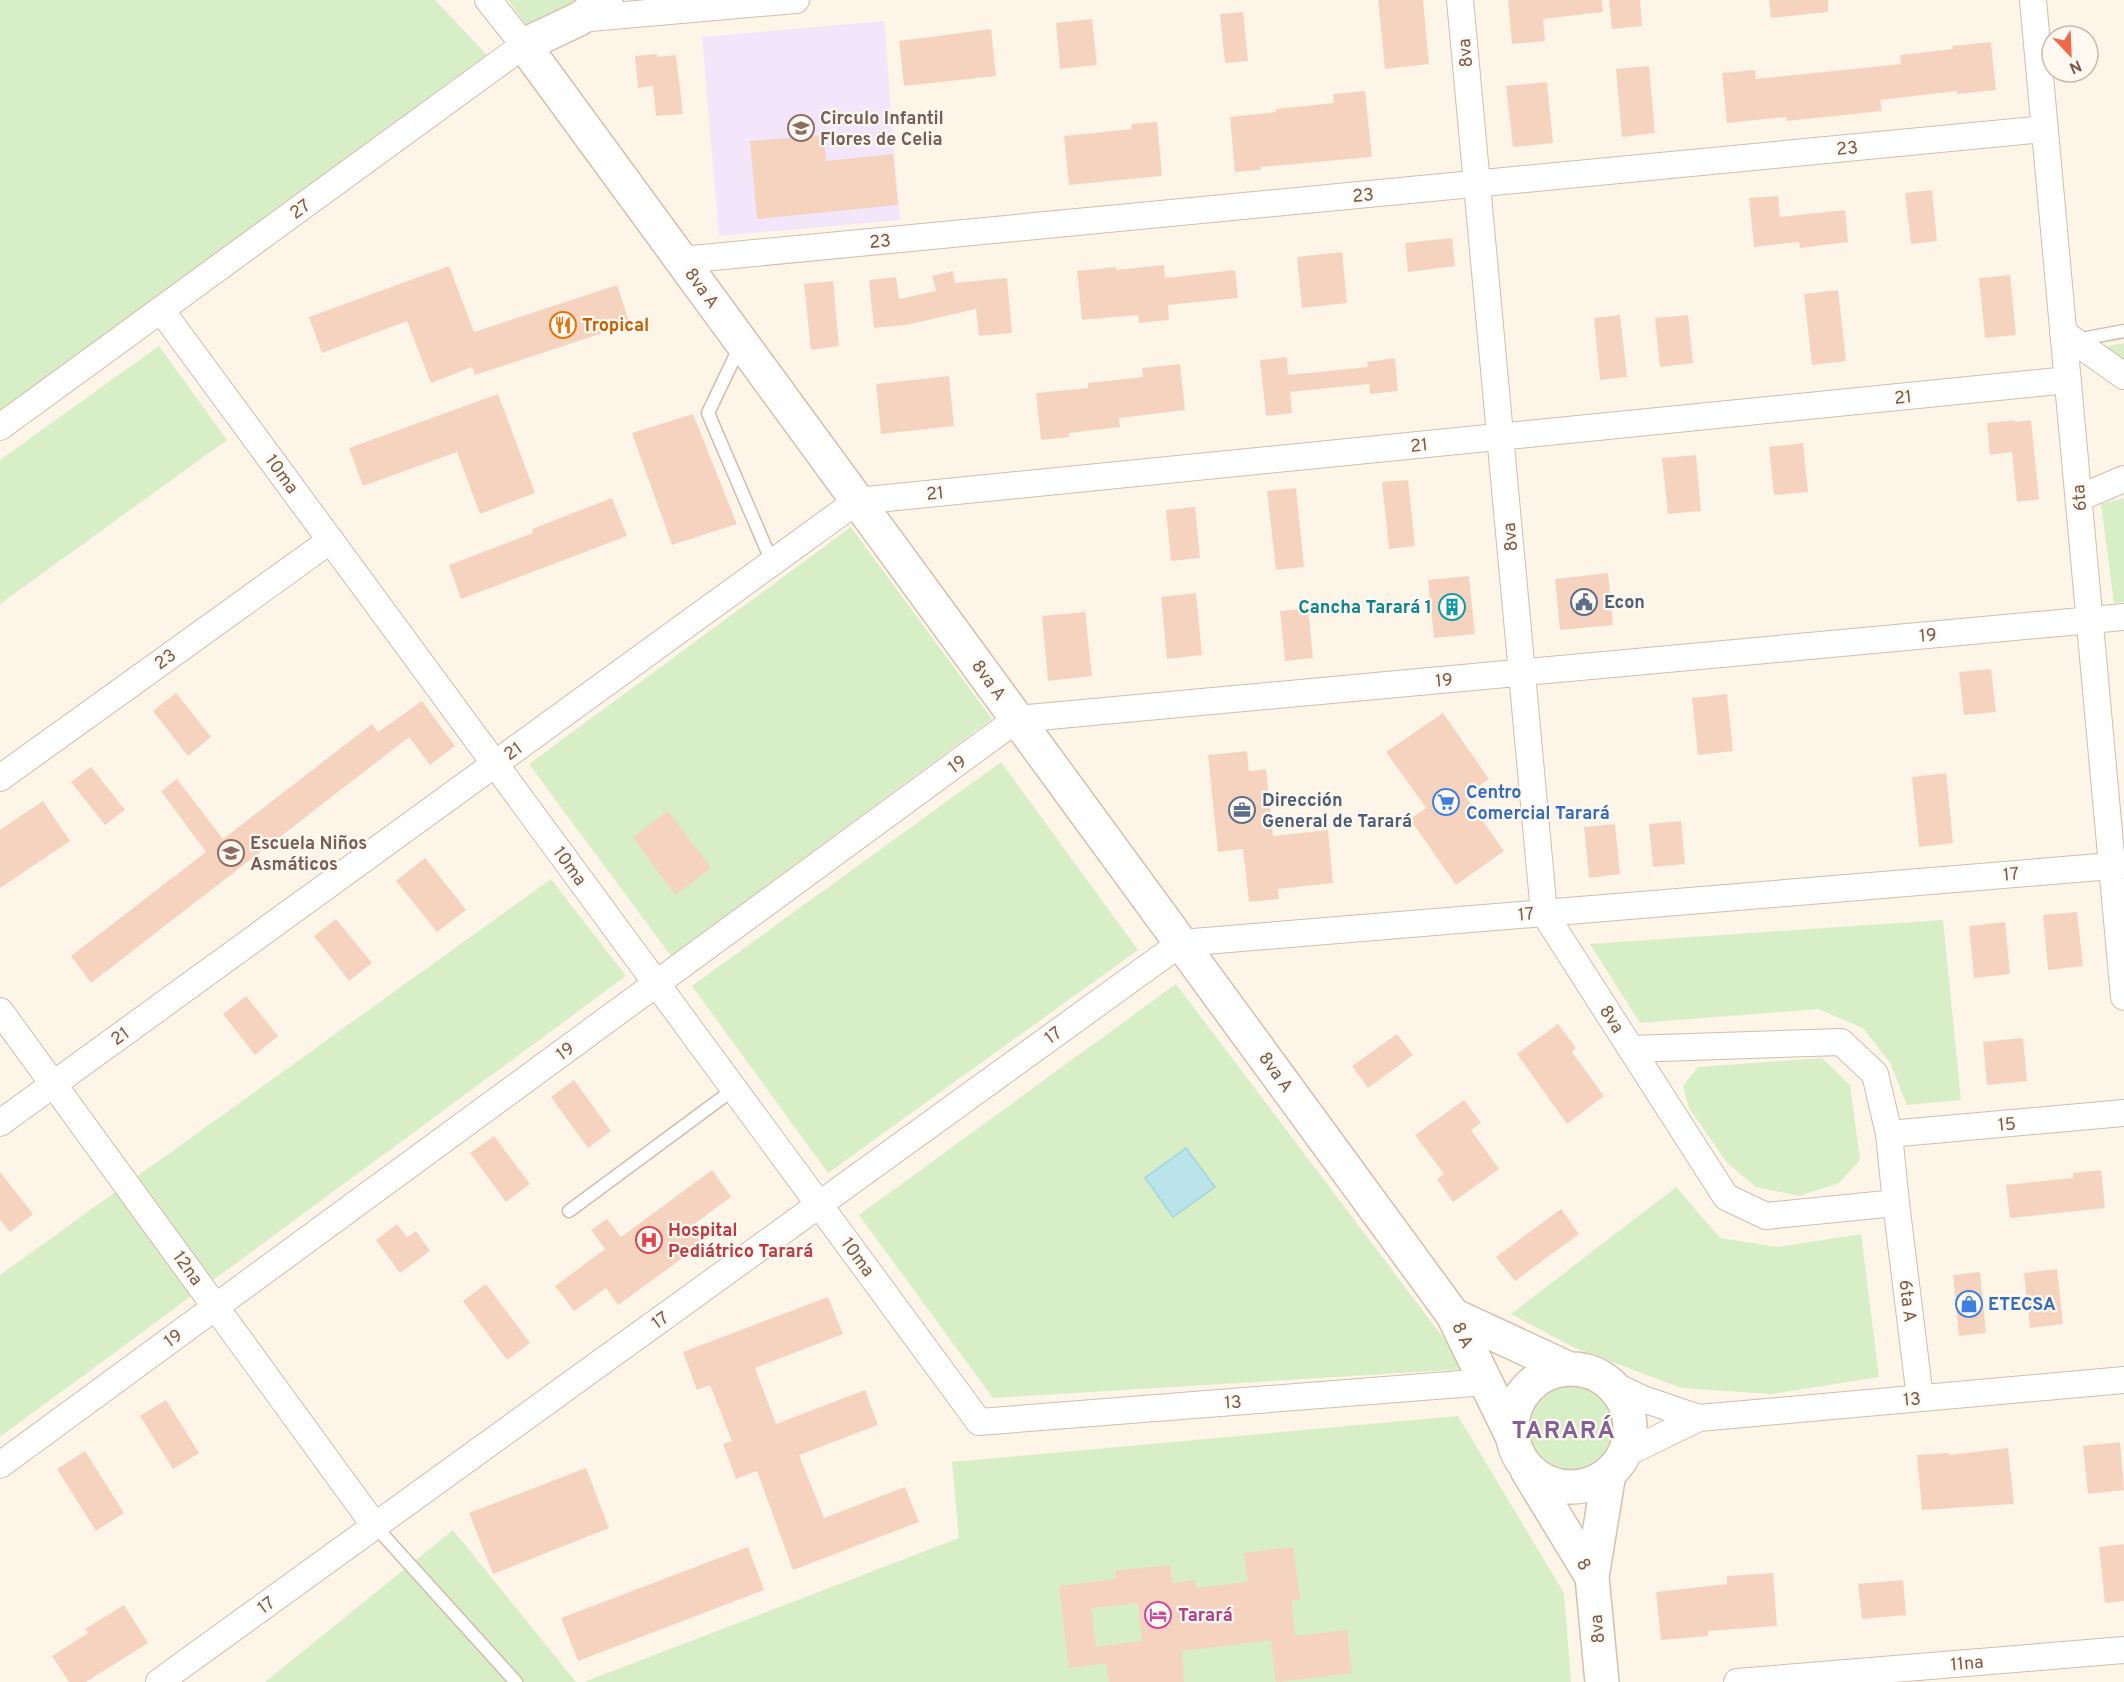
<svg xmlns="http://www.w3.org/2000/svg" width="2124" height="1682" viewBox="0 0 2124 1682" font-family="Overpass,sans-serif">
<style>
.education{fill:#f3e6fb}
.green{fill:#d7eec6}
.water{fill:#bbe4ea;stroke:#a1d5dd;stroke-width:1.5}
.building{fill:#f6d3bf;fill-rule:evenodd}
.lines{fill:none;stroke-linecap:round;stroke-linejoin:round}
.lane-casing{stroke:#d2bcad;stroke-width:15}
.street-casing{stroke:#d2bcad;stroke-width:28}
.secondary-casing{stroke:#d8bfad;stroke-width:36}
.lane{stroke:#fff;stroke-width:12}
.street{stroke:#fff;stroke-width:26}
.secondary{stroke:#fff;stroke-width:33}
.labels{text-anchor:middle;stroke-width:4.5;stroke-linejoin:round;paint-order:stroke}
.street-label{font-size:18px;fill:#7c5a4a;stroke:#fff9f1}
.education-label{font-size:18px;font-weight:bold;fill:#785e54;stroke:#fff9f1;text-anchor:start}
.food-label{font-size:18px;font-weight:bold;fill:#c56008;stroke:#fff9f1;text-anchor:start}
.service-label{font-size:18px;font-weight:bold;fill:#4e5e75;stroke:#fff9f1;text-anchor:start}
.culture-label{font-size:18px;font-weight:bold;fill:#0d838f;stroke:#fff9f1;text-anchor:end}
.shop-label{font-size:18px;font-weight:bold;fill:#366cbe;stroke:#fff9f1;text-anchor:start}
.health-label{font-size:18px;font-weight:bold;fill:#be3a42;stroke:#fff9f1;text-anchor:start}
.hotel-label{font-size:18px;font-weight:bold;fill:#b23c85;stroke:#fff9f1;text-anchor:start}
.district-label{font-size:24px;font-weight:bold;letter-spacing:1.5px;fill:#846297;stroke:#fff9f1}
</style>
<rect width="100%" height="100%" fill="#fef5e9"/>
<!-- education -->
<path class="education" d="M 884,21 L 900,220 L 719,236 L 702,37 Z"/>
<!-- green -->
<path class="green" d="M 0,0 L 435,0 L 488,56 L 419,111 L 0,410 Z
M 508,0 L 576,0 L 531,32 Z
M 2124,343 L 2124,363 L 2104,347 Z
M 159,346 L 227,440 L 0,604 L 0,460 Z
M 2124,498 L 2124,602 L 2114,603 L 2101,504 Z
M 851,527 L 992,719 L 671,956 L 529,764 Z
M 1001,762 L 1138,950 L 828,1173 L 692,986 Z
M 551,879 L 626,976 L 0,1437 L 0,1275 Z
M 1943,920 L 1961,1100 L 1907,1105 L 1890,1063 L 1863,1028 L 1818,1009 L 1640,1023 L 1590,944 Z
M 1176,984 L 1467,1369 L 993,1398 L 859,1215 Z
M 1822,1058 L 1850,1085 L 1860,1160 L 1839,1183 L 1799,1196 L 1756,1187 L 1727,1163 L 1689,1108 L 1683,1086 L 1698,1067 Z
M 1676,1187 L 1720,1238 L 1778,1247 L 1861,1234 L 1879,1377 L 1772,1394 L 1681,1388 L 1573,1347 L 1511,1314 Z
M1527 1429a43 43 0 1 1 86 0a43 43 0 1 1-86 0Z
M 1458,1416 L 1564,1593 L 1571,1682 L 584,1682 L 959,1538 L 952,1462 Z
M 453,1530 L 576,1682 L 265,1682 Z"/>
<!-- water -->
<path class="water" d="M 1186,1148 L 1215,1187 L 1173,1217 L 1145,1178 Z"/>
<!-- building -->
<path class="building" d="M 1378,0 L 1423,0 L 1429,64 L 1385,69 Z
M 1508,0 L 1602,0 L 1603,12 L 1543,19 L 1545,41 L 1512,44 Z
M 1609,0 L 1640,0 L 1642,26 L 1612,29 Z
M 1769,0 L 1828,0 L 1828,12 L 1771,18 Z
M 1243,12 L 1248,61 L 1225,63 L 1220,14 Z
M 1092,19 L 1097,65 L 1060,69 L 1056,23 Z
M 991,29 L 996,76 L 904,86 L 899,41 Z
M 1991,42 L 1996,90 L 1957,94 L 1957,91 L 1880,100 L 1882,111 L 1787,121 L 1786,117 L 1727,123 L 1722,73 L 1755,70 L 1756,79 L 1901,64 L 1900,55 L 1953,49 L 1952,46 Z
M 657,54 L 657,57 L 676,55 L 683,114 L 656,116 L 653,86 L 638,88 L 635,56 Z
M 1649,66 L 1655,133 L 1622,137 L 1616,69 Z
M 1547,82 L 1553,143 L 1513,147 L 1506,86 Z
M 1365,91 L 1372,157 L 1261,167 L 1261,170 L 1235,172 L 1230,117 L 1276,112 L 1276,109 L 1334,103 L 1333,94 Z
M 1157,122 L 1162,176 L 1069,185 L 1064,136 L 1132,129 L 1131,124 Z
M 824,135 L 826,161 L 893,154 L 898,205 L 757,219 L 750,141 Z
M 1932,190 L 1937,241 L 1911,244 L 1905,193 Z
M 1778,196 L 1780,217 L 1845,210 L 1848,242 L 1800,248 L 1799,242 L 1754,247 L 1749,198 Z
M 1452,238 L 1455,266 L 1408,272 L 1405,243 Z
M 1342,252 L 1347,303 L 1302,308 L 1297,257 Z
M 1164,265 L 1165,278 L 1235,270 L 1238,298 L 1168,305 L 1169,320 L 1139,323 L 1138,315 L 1082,320 L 1077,271 L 1116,267 L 1116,270 Z
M 449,266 L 474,332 L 617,285 L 630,324 L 475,375 L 472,367 L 431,383 L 407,321 L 322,353 L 309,317 Z
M 953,271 L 955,283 L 1007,278 L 1012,333 L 979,336 L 976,309 L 906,325 L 874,328 L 869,280 L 896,277 L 899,299 L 936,291 L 932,276 Z
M 2010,275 L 2016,335 L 1985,338 L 1979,278 Z
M 833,281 L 839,346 L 811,350 L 804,284 Z
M 1838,290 L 1846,361 L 1812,365 L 1804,294 Z
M 1620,315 L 1627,377 L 1600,380 L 1594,318 Z
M 1688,315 L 1693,363 L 1660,367 L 1655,318 Z
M 1287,357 L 1288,375 L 1368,367 L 1367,362 L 1395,358 L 1398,391 L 1370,394 L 1369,384 L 1290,392 L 1292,413 L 1266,416 L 1260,360 Z
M 1180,364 L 1185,410 L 1119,418 L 1120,427 L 1069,433 L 1069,437 L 1041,440 L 1036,393 L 1088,388 L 1088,383 L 1143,377 L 1142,368 Z
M 949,376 L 954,426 L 881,434 L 876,384 Z
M 498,394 L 535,493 L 480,514 L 457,452 L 363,486 L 349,448 Z
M 693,414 L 737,524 L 672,545 L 632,433 Z
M 2015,420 L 2015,422 L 2031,420 L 2039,499 L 2017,502 L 2012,452 L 1990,455 L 1987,423 Z
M 1803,443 L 1808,492 L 1774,495 L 1769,447 Z
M 1696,455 L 1701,511 L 1668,514 L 1662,458 Z
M 1408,480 L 1415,546 L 1389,549 L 1382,482 Z
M 1296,488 L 1304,567 L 1276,570 L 1267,491 Z
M 612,498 L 627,536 L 461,599 L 449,565 L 533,533 L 532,529 Z
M 1195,507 L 1200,558 L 1171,561 L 1166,510 Z
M 1608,573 L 1613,625 L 1560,630 L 1555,579 Z
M 1469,576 L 1475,634 L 1434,638 L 1428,580 Z
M 1196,593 L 1202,655 L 1167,659 L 1161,597 Z
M 1308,608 L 1313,658 L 1285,661 L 1280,611 Z
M 1085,612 L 1092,676 L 1048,681 L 1042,616 Z
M 1991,669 L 1996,712 L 1964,715 L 1959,672 Z
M 176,693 L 211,737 L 188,756 L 153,711 Z
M 1727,694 L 1733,751 L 1698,755 L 1692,698 Z
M 422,701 L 455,746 L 430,765 L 409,737 L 91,983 L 71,956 L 206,852 L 161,791 L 177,779 L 223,839 L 372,724 L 378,732 Z
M 1443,713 L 1489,779 L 1465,796 L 1504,851 L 1456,885 L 1410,819 L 1426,808 L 1386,752 Z
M 1247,751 L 1249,771 L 1266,769 L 1273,836 L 1328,830 L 1333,883 L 1278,889 L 1279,899 L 1249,902 L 1243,849 L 1218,852 L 1208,755 Z
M 91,767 L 125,810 L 105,825 L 71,782 Z
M 1946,773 L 1953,843 L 1919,847 L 1912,777 Z
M 43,801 L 70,841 L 0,888 L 0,830 Z
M 668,811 L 711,868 L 675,895 L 633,837 Z
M 1681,821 L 1685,864 L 1653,867 L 1649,824 Z
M 1615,824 L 1620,874 L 1589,878 L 1584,827 Z
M 425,858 L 466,910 L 437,932 L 396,881 Z
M 2077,912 L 2083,966 L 2048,970 L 2043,915 Z
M 336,919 L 372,963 L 349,981 L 314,936 Z
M 2005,922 L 2010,974 L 1974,978 L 1969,926 Z
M 246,996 L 278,1036 L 255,1055 L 223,1014 Z
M 1558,1024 L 1576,1048 L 1572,1052 L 1604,1096 L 1567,1124 L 1517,1054 Z
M 1397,1034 L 1413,1055 L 1368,1088 L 1352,1066 Z
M 2023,1038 L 2027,1081 L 1987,1085 L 1983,1042 Z
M 574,1080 L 611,1131 L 588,1148 L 551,1097 Z
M 1464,1100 L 1481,1123 L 1471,1130 L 1499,1169 L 1453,1202 L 1437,1179 L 1444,1174 L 1415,1135 Z
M 494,1136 L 530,1184 L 506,1202 L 470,1153 Z
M 712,1170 L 731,1197 L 690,1227 L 702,1244 L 618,1305 L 606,1288 L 574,1311 L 555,1286 L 605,1249 L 591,1230 L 607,1219 L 621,1237 Z
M 2101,1170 L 2105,1208 L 2010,1218 L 2006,1185 L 2073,1178 L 2073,1173 Z
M 0,1172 L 33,1214 L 10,1232 L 0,1220 Z
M 1561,1209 L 1579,1234 L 1515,1281 L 1496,1257 Z
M 397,1224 L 407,1237 L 416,1231 L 430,1251 L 400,1273 L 376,1240 Z
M 2057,1269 L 2063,1324 L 2030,1328 L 2024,1273 Z
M 1980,1272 L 1986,1333 L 1959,1336 L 1953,1275 Z
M 486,1284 L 530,1343 L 507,1360 L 463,1301 Z
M 828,1297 L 843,1334 L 755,1368 L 776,1424 L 865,1390 L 878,1425 L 799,1455 L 824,1518 L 905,1487 L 919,1522 L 793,1570 L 757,1471 L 736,1479 L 723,1444 L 732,1441 L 710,1385 L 697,1390 L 683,1352 Z
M 166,1400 L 199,1453 L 173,1469 L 140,1416 Z
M 2120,1442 L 2124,1490 L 2088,1494 L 2083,1446 Z
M 2008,1448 L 2014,1504 L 1922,1510 L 1917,1455 L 1949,1453 L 1949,1455 Z
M 85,1451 L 124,1513 L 96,1531 L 57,1469 Z
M 586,1468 L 609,1528 L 493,1574 L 469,1513 Z
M 2124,1544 L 2124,1601 L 2105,1603 L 2099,1547 Z
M 748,1547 L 764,1590 L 578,1661 L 561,1618 Z
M 1293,1547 L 1300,1600 L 1291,1601 L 1295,1636 L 1347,1630 L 1352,1673 L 1276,1682 L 1271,1640 L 1182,1651 L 1184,1682 L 1109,1682 L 1106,1663 L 1069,1668 L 1059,1586 L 1116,1579 L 1115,1571 L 1170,1565 L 1172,1583 L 1195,1580 L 1196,1588 L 1248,1582 L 1244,1553 ZM 1138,1603 L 1142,1641 L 1096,1647 L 1091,1608 Z
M 1773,1573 L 1777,1626 L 1708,1631 L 1708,1636 L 1661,1640 L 1656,1592 L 1727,1584 L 1727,1576 Z
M 1903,1580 L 1906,1615 L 1862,1619 L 1858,1584 Z
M 124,1605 L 148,1643 L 86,1682 L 69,1682 L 52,1656 L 88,1633 L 85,1629 Z"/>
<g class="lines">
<defs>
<path id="lane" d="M 2076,340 L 2124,331
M 740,346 L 708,413 L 772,562
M 569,1211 L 734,1089
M 375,1526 L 516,1682"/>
<path id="street" d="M 1460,0 L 1544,913 L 1726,1197 L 1766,1216 L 1896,1203 L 1889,1134 L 1875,1074 L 1841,1042 L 1631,1049
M 2033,0 L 2124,997
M 579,19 L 796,0
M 682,260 L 2045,129
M 161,310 L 979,1422 L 1486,1382
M 2063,333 L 2124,376
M 0,427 L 524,45 L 488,0
M 2079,498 L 2124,479
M 0,778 L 331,540
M 0,1011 L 375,1526
M 0,1123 L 857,501 L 2068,380
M 1889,1134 L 2124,1113
M 1896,1203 L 1920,1398
M 1613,1385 L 1643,1399 L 1699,1418 L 1625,1454
M 1699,1418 L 2124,1380
M 0,1465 L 1017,719 L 2124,617
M 159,1682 L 1181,943 L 2124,865
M 1737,1682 L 2124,1650"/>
<path id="secondary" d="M 606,0 L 579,19 L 524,45 L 1453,1315
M1512 1428a59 59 0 1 1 118 0a59 59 0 1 1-118 0Z
M 1513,1438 L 1453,1315 L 1567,1368
M 1527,1470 L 1592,1577 L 1609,1473
M 1592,1577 L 1602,1682"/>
</defs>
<!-- lane casing -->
<use href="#lane" class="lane-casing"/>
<!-- street casing -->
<use href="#street" class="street-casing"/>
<!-- secondary casing -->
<use href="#secondary" class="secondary-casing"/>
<!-- lane -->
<use href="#lane" class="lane"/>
<!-- street -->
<use href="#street" class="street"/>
<!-- secondary -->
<use href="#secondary" class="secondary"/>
</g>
<!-- icons -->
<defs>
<symbol id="school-ring" viewBox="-11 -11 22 22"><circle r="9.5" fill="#fff9f1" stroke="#8d6e63" stroke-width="1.5"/><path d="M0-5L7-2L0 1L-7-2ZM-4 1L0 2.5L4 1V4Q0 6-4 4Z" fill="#8d6e63"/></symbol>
<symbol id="restaurant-ring" viewBox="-11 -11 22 22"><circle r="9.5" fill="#fff9f1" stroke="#e8710a" stroke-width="1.5"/><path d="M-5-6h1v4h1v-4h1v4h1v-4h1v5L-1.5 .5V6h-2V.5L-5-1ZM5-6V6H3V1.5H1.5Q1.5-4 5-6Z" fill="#e8710a"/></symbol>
<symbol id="civic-ring" viewBox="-11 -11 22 22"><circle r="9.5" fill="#fff9f1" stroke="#5c6f8a" stroke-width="1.5"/><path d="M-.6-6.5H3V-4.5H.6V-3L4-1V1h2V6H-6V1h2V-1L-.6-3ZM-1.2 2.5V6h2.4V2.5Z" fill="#5c6f8a"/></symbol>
<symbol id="building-ring" viewBox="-11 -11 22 22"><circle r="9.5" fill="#fff9f1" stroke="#0f9aa8" stroke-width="1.5"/><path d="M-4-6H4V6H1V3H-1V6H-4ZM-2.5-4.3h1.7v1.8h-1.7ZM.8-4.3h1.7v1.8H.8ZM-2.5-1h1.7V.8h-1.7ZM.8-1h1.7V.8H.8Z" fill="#0f9aa8"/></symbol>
<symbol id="supermarket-ring" viewBox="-11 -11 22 22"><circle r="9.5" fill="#fff9f1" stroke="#3f7fe0" stroke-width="1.5"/><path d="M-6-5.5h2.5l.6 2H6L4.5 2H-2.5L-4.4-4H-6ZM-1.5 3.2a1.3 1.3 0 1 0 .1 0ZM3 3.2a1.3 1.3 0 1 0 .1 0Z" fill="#3f7fe0"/></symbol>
<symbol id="office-ring" viewBox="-11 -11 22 22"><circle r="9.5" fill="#fff9f1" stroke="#5c6f8a" stroke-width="1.5"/><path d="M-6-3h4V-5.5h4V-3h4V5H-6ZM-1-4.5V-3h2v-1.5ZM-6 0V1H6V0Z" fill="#5c6f8a"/></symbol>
<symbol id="hospital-ring" viewBox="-11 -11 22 22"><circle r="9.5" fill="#fff9f1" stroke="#e0444e" stroke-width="1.5"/><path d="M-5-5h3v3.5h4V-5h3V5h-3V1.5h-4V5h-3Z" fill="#e0444e"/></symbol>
<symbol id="shop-ring" viewBox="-11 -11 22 22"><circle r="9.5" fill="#fff9f1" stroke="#3f7fe0" stroke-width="1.5"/><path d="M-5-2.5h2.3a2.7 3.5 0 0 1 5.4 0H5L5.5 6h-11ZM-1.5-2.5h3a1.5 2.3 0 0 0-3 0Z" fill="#3f7fe0"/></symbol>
<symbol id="hotel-ring" viewBox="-11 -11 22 22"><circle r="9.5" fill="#fff9f1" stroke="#d1479c" stroke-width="1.5"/><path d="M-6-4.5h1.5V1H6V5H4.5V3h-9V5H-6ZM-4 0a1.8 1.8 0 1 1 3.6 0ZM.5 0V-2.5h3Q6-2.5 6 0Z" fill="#d1479c"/></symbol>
</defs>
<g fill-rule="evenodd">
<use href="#school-ring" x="786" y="113" width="30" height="30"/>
<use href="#restaurant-ring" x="548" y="310" width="30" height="30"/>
<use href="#civic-ring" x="1569" y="587" width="30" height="30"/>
<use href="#building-ring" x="1437" y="592" width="30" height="30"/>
<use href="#supermarket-ring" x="1431" y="787" width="30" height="30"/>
<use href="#office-ring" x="1227" y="795" width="30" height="30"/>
<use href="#school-ring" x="216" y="838" width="30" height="30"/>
<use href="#hospital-ring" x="634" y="1225" width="30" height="30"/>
<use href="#shop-ring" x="1954" y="1289" width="30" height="30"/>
<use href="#hotel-ring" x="1143" y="1600" width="30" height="30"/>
</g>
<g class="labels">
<!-- street labels -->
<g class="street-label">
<text transform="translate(1465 53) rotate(-95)" y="6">8va</text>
<text transform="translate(1847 148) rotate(-6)" y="6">23</text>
<text transform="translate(1363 195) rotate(-5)" y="6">23</text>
<text transform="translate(300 209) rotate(-36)" y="6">27</text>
<text transform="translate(880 241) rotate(-5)" y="6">23</text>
<text transform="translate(702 288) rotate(54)" y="6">8va A</text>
<text transform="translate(1903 397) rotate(-6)" y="6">21</text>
<text transform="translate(1419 445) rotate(-6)" y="6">21</text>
<text transform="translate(282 474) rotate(54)" y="6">10ma</text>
<text transform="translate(935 493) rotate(-6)" y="6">21</text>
<text transform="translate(2079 498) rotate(-95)" y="6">6ta</text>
<text transform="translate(1510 537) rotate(-95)" y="6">8va</text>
<text transform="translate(1928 635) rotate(-5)" y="6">19</text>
<text transform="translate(165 659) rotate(-36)" y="6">23</text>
<text transform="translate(989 680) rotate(54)" y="6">8va A</text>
<text transform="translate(1444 680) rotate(-5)" y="6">19</text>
<text transform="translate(513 751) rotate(-36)" y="6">21</text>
<text transform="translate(957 764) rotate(-36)" y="6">19</text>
<text transform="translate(570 866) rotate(54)" y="6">10ma</text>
<text transform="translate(2011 874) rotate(-5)" y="6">17</text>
<text transform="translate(1526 914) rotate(-5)" y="6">17</text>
<text transform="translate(1612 1019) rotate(57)" y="6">8va</text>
<text transform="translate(1053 1035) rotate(-36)" y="6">17</text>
<text transform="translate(120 1036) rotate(-36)" y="6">21</text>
<text transform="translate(565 1051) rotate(-36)" y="6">19</text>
<text transform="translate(1276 1072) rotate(54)" y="6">8va A</text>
<text transform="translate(2007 1124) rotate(-5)" y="6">15</text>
<text transform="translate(858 1257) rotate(54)" y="6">10ma</text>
<text transform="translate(188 1268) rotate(54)" y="6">12na</text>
<text transform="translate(1908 1301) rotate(83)" y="6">6ta A</text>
<text transform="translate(660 1320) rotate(-36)" y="6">17</text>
<text transform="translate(1463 1335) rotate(64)" y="6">8 A</text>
<text transform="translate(173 1338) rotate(-36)" y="6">19</text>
<text transform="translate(1912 1399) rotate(-5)" y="6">13</text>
<text transform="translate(1233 1402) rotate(-4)" y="6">13</text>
<text transform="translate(1584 1564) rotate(59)" y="6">8</text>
<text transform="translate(266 1605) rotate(-36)" y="6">17</text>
<text transform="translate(1597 1629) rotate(-95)" y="6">8va</text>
<text transform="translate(1967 1663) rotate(-5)" y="6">11na</text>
</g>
<!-- education labels -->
<g class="education-label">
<text x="820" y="124">Circulo Infantil<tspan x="820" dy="21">Flores de Celia</tspan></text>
<text x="250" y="849">Escuela Niños<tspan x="250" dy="21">Asmáticos</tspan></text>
</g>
<!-- food labels -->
<g class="food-label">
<text x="582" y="331">Tropical</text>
</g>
<!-- service labels -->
<g class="service-label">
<text x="1604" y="608">Econ</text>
<text x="1262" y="806">Dirección<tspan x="1262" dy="21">General de Tarará</tspan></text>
</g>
<!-- culture labels -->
<g class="culture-label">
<text x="1432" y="613">Cancha Tarará 1</text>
</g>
<!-- shop labels -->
<g class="shop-label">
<text x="1466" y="798">Centro<tspan x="1466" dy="21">Comercial Tarará</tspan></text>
<text x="1988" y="1310">ETECSA</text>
</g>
<!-- health labels -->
<g class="health-label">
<text x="668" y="1236">Hospital<tspan x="668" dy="21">Pediátrico Tarará</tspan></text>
</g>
<!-- hotel labels -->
<g class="hotel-label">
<text x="1178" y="1621">Tarará</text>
</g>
<!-- district labels -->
<g class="district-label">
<text x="1564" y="1438">TARARÁ</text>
</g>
</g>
<!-- north arrow -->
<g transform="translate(2070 54) rotate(157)"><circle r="28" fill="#fff9f1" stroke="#cbb9ae" stroke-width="1.5"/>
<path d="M0-4.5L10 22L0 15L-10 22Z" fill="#f06847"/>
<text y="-9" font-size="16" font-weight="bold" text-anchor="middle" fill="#7c5a4a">N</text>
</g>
</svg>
